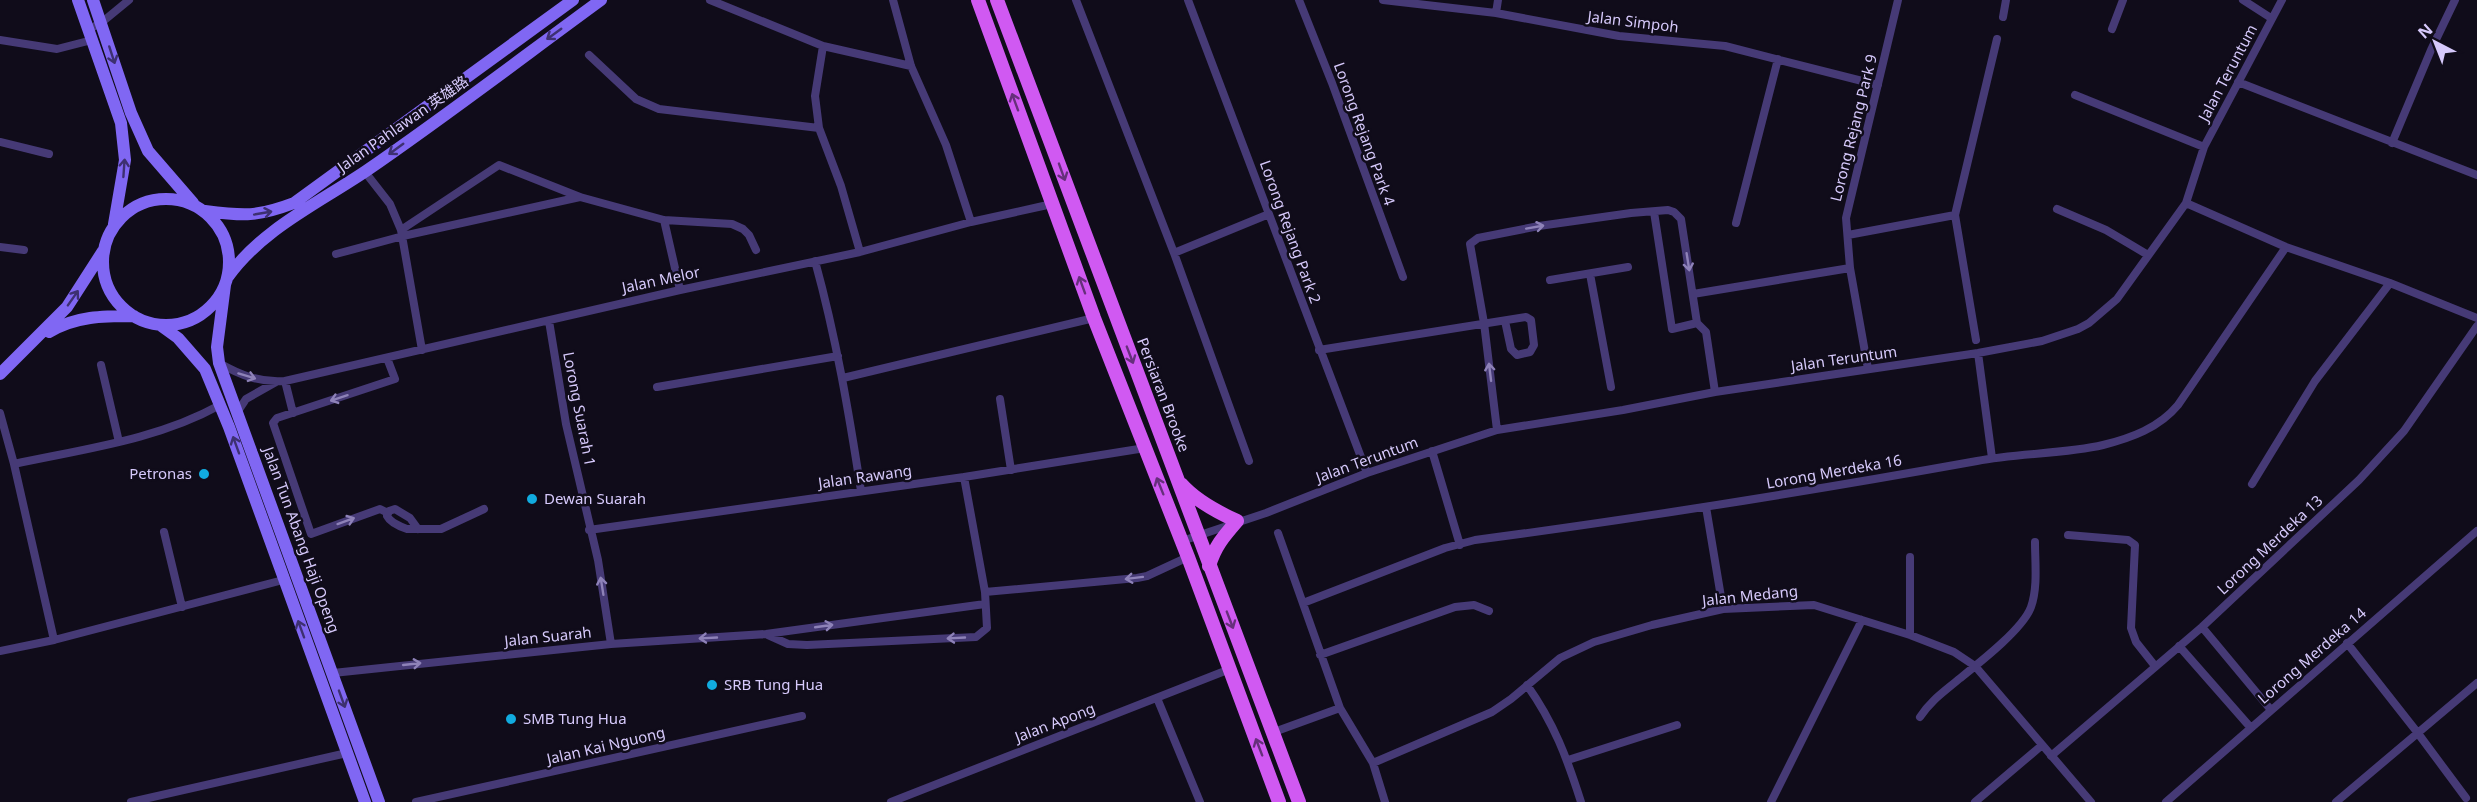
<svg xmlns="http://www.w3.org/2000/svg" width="2477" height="802" viewBox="0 0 2477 802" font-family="'Noto Sans','Noto Sans SC',sans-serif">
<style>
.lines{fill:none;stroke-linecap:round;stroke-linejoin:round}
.minor{stroke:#463a76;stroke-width:8}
.secondary{stroke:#8067f3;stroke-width:12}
.primary{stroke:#d059f2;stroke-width:14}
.oneway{stroke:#3d3071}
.oneway2{stroke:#662f7b}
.oneway3{stroke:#8e82b8}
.poi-dot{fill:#11abdf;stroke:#100c1a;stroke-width:2}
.labels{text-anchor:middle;stroke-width:5;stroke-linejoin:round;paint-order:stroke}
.street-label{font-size:15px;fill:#d6c9fb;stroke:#100c1a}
.poi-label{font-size:15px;fill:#d6c9fb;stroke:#100c1a;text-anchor:start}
</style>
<rect width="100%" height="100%" fill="#100c1a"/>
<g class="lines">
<!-- minor -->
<path class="minor" d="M 710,0 L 823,46 L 911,66
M 893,0 L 911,66 L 946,145 L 971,222
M 1076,0 L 1174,253 L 1249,461
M 1188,0 L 1367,473
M 1299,0 L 1332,83 L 1403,277
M 1383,0 L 1496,13 L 1619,36 L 1725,46 L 1878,85
M 2243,0 L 2271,18
M 1496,13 L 1498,0
M 2003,17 L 2006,0
M 89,29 L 101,23 L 129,0
M 2112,29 L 2123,0
M 0,40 L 57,49 L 92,40
M 823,46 L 815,96 L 819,128 L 841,186 L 860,252
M 589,55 L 636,99 L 659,109 L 819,128
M 2238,82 L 2477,175
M 2075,95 L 2204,147
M 0,142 L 49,154
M 2392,143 L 2431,50 L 2455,0
M 365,172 L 390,204 L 401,230 L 422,350
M 2186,203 L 2286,247 L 2390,283 L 2477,318
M 2057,209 L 2106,230 L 2148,255
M 1654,212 L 1672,329 L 1697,323
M 664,220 L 680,290
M 1736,223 L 1778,59
M 401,230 L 499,165 L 580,197 L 664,220 L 732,224 L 743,229 L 749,235 L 756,250
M 1848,235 L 1955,215
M 0,247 L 24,250
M 1174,253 L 1269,214
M 336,254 L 403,236 L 580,197
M 815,261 C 836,337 849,413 861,491
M 1590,274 L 1611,387
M 1550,280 L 1628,267
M 1693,294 L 1850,268
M 549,321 L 566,424 L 598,560 L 611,644
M 1976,340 L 1955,215 L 1997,39
M 1319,350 L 1526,317 L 1531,320 L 1534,345 L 1530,352 L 1517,355 L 1511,349 L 1505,321
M 1978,353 L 1992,458
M 387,358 L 395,379 L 277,418 L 273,423 L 311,534 L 380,509 L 388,513
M 219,363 C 240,375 260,383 285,381 L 680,290 L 860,252 L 971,222 L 1052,204
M 101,365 L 119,442
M 1868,369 L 1850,268 L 1846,218 L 1898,0
M 843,378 L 1094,318
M 285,381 L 293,413
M 657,387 L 838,356
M 1000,399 L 1011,470
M 238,411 L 246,399 L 276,382
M 0,413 L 14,464 L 54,640
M 1497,430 L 1484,323 L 1470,244 L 1478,238 L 1539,226 L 1631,213 L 1668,210 L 1674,212 L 1681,219 L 1697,323 L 1706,332 L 1715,392
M 1432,451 L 1460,545
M 14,464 C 83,449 157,440 220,405
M 2252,484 L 2315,381 L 2390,283
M 1706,507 L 1723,609
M 418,529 L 410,518 L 395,509 L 389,511 L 387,516 C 390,522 401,527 407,529 L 441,529 L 484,509
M 589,530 L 964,477 L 1145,448
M 164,532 L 182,607
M 1278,533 L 1340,708 L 1373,763 L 1385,802
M 2068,535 L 2128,540 L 2135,545 L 2131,628 L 2136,642 L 2155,666
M 1182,541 L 1266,513 L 1367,473 L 1497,430 L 1623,410 L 1715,392 L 1978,353 L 2042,341 L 2078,329 L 2089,323 L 2117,299 L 2186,203 L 2204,147 L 2282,0
M 1910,557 L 1910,635
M 985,592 L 1137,578 L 1147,576 L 1188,557
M 1303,603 L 1445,548 L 1475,540 C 1643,518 1810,491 1977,461 C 2017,453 2065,454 2103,445 C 2131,438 2159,428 2178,405 L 2286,247
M 2202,627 L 2271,710
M 768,635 L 788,644 L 807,645 L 976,637 L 987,628 L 985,592 L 964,477
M 2347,643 L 2417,732 L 2466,798
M 2179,646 L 2251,728
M 0,651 L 54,640 L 283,580
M 1320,655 L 1455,607 L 1474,605 L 1489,611
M 333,673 L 611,644 L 766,634 L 985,604
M 1527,685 C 1554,723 1567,758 1581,802
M 1157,698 L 1200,802
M 1920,717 C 1930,701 1945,691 1959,679 C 1979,663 2023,629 2031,607 C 2038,587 2035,563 2035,542
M 1274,732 L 1340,708
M 2051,756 L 2202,627 L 2359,480 L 2404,431 L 2477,326
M 1568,760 L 1677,725
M 1373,763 L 1492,712 L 1511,699 L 1560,658 L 1594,642 L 1652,625 L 1723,609 L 1814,605 L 1910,635 L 1954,652 L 1975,666 L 2091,802
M 131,802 L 347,753
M 416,802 L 802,716
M 891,802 L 1230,669
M 1771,802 L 1862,620
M 1975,802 L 2041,746
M 2166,802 L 2477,531
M 2336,802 L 2477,683"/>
<!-- secondary -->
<path class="secondary" d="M 78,0 L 121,123 L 125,160 L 114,224
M 93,0 L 131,113 L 148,151 L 193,203
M103 262a63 63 0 1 1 126 0a63 63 0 1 1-126 0Z
M 205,211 C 244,216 257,217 294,203 L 573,0
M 227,278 C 262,229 317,204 366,171 C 446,116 523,57 601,0
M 225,285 L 217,347 L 219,363 L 379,802
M 160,325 L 178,338 L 205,369 L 229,427 L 365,802
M 49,332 C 76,316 103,316 134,316
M 0,374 L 67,307 L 103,251"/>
<!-- primary -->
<path class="primary" d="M 978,0 L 1094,318 L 1188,557 L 1279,802
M 997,0 L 1299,802
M 1181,484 C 1196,501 1217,512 1237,521 C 1224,536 1215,546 1209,566"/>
</g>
<!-- one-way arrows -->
<defs><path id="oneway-shaft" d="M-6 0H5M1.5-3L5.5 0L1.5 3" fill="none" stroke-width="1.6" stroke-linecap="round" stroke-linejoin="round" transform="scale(1.5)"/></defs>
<g class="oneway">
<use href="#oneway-shaft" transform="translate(554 34) rotate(144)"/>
<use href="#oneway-shaft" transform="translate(112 55) rotate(72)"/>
<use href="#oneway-shaft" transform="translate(396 149) rotate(144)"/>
<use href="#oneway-shaft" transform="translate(124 168) rotate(-86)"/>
<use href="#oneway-shaft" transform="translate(263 213) rotate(-10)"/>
<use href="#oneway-shaft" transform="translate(73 298) rotate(-55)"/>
<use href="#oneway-shaft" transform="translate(236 445) rotate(-110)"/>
<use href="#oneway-shaft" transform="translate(301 629) rotate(-110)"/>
<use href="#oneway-shaft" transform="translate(342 699) rotate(70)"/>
</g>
<g class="oneway2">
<use href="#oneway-shaft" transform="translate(1015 102) rotate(-110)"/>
<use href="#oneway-shaft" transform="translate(1062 172) rotate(70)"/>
<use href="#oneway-shaft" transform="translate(1082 285) rotate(-110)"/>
<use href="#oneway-shaft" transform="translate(1130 355) rotate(69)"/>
<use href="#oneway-shaft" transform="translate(1160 486) rotate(-112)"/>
<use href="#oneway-shaft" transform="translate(1230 620) rotate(69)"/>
<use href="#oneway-shaft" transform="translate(1259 747) rotate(-111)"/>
</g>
<g class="oneway3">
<use href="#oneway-shaft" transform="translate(1535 227) rotate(-10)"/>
<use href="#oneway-shaft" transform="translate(1688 262) rotate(81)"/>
<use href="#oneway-shaft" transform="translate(1490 372) rotate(-97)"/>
<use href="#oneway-shaft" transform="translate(247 376) rotate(17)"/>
<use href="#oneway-shaft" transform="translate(339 398) rotate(162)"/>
<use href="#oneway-shaft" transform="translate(346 521) rotate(-20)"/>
<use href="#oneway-shaft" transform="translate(1134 578) rotate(173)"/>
<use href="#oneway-shaft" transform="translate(602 586) rotate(-99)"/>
<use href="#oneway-shaft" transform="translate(824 626) rotate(-8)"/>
<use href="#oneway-shaft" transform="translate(708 638) rotate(177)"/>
<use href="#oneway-shaft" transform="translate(956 638) rotate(177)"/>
<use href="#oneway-shaft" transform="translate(412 664) rotate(-6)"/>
</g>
<!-- markers -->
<g class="poi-dot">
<circle cx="204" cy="474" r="6"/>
<circle cx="532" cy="499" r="6"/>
<circle cx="712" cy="685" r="6"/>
<circle cx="511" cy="719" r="6"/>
</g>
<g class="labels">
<!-- street labels -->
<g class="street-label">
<text transform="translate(1633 22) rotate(7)" y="5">Jalan Simpoh</text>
<text transform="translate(2228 73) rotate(-62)" y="5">Jalan Teruntum</text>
<text transform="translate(403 124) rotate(-35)" y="5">Jalan Pahlawan 英雄路</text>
<text transform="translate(1854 128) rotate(-76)" y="5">Lorong Rejang Park 9</text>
<text transform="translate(1364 134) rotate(70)" y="5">Lorong Rejang Park 4</text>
<text transform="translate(1290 232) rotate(70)" y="5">Lorong Rejang Park 2</text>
<text transform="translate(661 280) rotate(-12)" y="5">Jalan Melor</text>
<text transform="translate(1844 359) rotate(-8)" y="5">Jalan Teruntum</text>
<text transform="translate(1163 395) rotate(69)" y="5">Persiaran Brooke</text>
<text transform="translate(579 409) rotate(79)" y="5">Lorong Suarah 1</text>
<text transform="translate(1367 460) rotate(-20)" y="5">Jalan Teruntum</text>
<text transform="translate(1834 472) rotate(-10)" y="5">Lorong Merdeka 16</text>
<text transform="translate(865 477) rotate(-8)" y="5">Jalan Rawang</text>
<text transform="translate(301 540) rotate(70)" y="5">Jalan Tun Abang Haji Openg</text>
<text transform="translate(2270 545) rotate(-43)" y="5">Lorong Merdeka 13</text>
<text transform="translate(1750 596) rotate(-6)" y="5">Jalan Medang</text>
<text transform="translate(548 637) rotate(-6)" y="5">Jalan Suarah</text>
<text transform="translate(2312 656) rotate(-41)" y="5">Lorong Merdeka 14</text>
<text transform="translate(1055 723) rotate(-21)" y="5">Jalan Apong</text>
<text transform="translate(606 746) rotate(-13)" y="5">Jalan Kai Nguong</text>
</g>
<!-- poi labels -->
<g class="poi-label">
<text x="192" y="479" text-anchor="end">Petronas</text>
<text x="544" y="504">Dewan Suarah</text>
<text x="724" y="690">SRB Tung Hua</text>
<text x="523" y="724">SMB Tung Hua</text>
</g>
</g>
<!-- north arrow -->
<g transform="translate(2435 42) rotate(318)" stroke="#100c1a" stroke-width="4.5" paint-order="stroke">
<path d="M0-4.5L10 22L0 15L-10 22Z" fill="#d6c9fb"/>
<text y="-9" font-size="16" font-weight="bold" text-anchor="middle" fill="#d6c9fb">N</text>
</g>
</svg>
